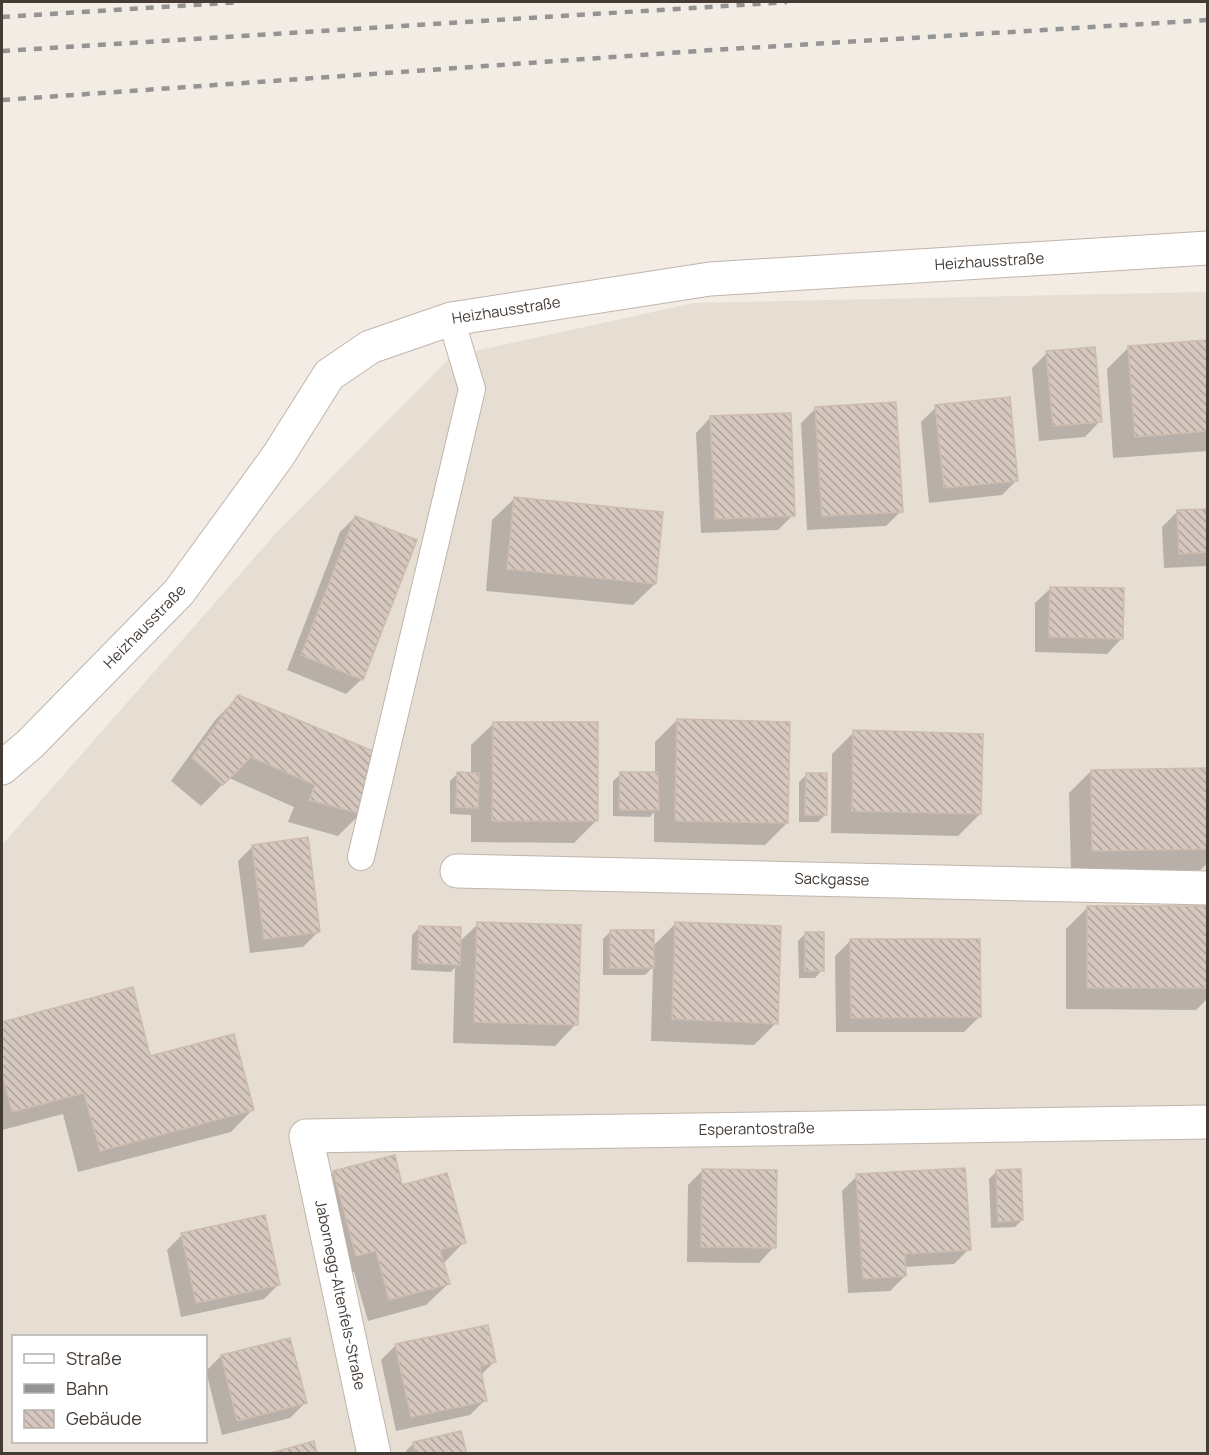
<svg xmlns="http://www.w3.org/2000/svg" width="1209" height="1455" viewBox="0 0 1209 1455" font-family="Manrope,sans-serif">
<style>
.residential{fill:#e6ddd3;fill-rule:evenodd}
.shadow{fill:#0003}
.building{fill:url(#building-back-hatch);stroke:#cdbcaf;stroke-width:1.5}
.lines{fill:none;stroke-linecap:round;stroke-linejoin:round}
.lane-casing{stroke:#c0b5ab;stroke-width:28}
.street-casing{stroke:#c0b5ab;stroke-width:35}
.lane{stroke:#fff;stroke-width:26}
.street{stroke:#fff;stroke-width:33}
.rail{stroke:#949494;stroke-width:4.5;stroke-dasharray:8 8;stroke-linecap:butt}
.labels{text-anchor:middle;stroke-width:5;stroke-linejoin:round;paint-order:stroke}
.street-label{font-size:15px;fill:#443b35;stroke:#fff}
</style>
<defs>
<pattern id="building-back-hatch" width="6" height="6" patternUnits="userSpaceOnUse" patternTransform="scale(1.5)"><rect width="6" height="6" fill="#d6c8be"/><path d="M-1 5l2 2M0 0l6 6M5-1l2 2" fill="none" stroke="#afa49b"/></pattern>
</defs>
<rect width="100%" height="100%" fill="#f2ece5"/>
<!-- residential -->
<path class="residential" d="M 1207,292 L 1207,1453 L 2,1454 L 2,845 L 277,532 L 452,356 L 694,303 ZM 14,1336 L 206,1336 L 206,1442 L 14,1442 Z"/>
<!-- shadow -->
<path class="shadow" d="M 1208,341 L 1208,451 L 1113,458 L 1107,369 L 1128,348 Z
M 1047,353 L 1100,421 L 1085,437 L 1039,441 L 1032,368 Z
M 936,407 L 1017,480 L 1002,495 L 929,503 L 921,422 Z
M 816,408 L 901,511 L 886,526 L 807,530 L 801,423 Z
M 711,417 L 793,515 L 778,530 L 701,533 L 696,433 Z
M 514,499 L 655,584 L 633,605 L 486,591 L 492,520 Z
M 1208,510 L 1208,566 L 1164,568 L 1162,527 L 1177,512 Z
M 355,517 L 362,679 L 346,694 L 287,670 L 340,532 Z
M 1051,588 L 1122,638 L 1107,654 L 1035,652 L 1035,603 Z
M 238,697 L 360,814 L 338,836 L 288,822 L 294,807 L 229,778 L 201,806 L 171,781 L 216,719 Z
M 677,720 L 787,823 L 765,845 L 654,842 L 654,812 L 650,817 L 613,816 L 613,781 L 621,774 L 655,774 L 655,742 Z
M 493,724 L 596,821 L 574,843 L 471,842 L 471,815 L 450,814 L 450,781 L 458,773 L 471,774 L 471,745 Z
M 854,732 L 980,814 L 958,836 L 831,833 L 832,754 Z
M 1208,769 L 1208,863 L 1200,870 L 1071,872 L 1069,793 L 1091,771 Z
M 806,775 L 825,815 L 818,822 L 799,822 L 799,782 Z
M 253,846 L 318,932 L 303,947 L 250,953 L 238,861 Z
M 1088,907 L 1208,908 L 1208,998 L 1196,1010 L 1066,1009 L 1066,929 Z
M 676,923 L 776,1023 L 754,1045 L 651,1041 L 653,967 L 645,975 L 603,975 L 603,939 L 611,931 L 652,947 Z
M 478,924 L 576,1024 L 555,1046 L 453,1043 L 455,967 L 451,972 L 411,970 L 412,935 L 420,927 L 459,942 Z
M 806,933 L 822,970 L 815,978 L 799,978 L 798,941 Z
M 850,941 L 979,1017 L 964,1032 L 836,1032 L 835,956 Z
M 131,989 L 149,1058 L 252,1110 L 231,1132 L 78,1172 L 63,1114 L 2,1130 L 2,1023 Z
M 703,1170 L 774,1247 L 759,1263 L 687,1262 L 688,1185 Z
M 997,1171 L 1022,1220 L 1015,1227 L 991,1228 L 989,1179 Z
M 334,1172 L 464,1242 L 443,1264 L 448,1284 L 426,1305 L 368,1321 L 354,1272 L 334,1277 L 312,1194 Z
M 857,1176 L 969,1249 L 954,1264 L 904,1267 L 905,1276 L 890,1291 L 848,1293 L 842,1191 Z
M 182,1235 L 279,1284 L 264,1299 L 181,1317 L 167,1250 Z
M 289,1339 L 305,1403 L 290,1418 L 222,1435 L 206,1371 L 221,1356 Z
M 396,1345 L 494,1362 L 480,1376 L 485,1400 L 470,1415 L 396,1431 L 381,1360 Z
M 413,1444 L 465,1454 L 407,1454 L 406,1451 Z"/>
<!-- building -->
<path class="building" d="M 1208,340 L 1208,431 L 1135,437 L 1128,346 Z
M 1095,347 L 1102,422 L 1053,426 L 1046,351 Z
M 1010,397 L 1018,481 L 944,488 L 935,405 Z
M 896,402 L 903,512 L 822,516 L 815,407 Z
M 791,413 L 795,516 L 715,519 L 710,416 Z
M 514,497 L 663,512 L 656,584 L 507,569 Z
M 1208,509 L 1208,552 L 1179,554 L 1177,510 Z
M 355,516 L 417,540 L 363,680 L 301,655 Z
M 1050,587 L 1124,588 L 1123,639 L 1049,637 Z
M 238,695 L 385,756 L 361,814 L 309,800 L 315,785 L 251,757 L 223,785 L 192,758 Z
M 677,719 L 790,722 L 788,823 L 675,821 Z
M 493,722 L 598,722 L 598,821 L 492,821 Z
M 853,730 L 983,734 L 981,814 L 852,811 Z
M 1208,768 L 1208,849 L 1092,851 L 1091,770 Z
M 457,772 L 479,773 L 478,808 L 456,807 Z
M 620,772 L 658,772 L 659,810 L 619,810 Z
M 806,773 L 827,773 L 827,815 L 805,815 Z
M 308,837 L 320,932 L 264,939 L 252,845 Z
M 1087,906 L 1208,906 L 1208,988 L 1087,988 Z
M 477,922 L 581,925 L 578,1025 L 474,1022 Z
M 675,922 L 781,926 L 778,1024 L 672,1019 Z
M 419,926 L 461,927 L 460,965 L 418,963 Z
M 610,930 L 654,930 L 654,968 L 610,968 Z
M 805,932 L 824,932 L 824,971 L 805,971 Z
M 850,939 L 980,939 L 981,1017 L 851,1018 Z
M 133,987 L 150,1056 L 234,1034 L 254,1110 L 100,1151 L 84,1093 L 12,1112 L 2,1073 L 2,1022 Z
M 395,1155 L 402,1185 L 447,1173 L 466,1243 L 440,1250 L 450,1284 L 389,1300 L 376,1251 L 356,1256 L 333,1171 Z
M 965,1168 L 971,1250 L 905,1254 L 906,1276 L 863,1279 L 856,1174 Z
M 702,1169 L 777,1170 L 776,1248 L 701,1247 Z
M 1021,1169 L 1023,1220 L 998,1222 L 996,1170 Z
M 265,1215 L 280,1285 L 196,1303 L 181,1233 Z
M 488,1325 L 496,1362 L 480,1366 L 487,1401 L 411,1417 L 395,1344 Z
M 290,1338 L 307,1403 L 237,1421 L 221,1355 Z
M 461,1431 L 467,1454 L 415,1454 L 413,1442 Z
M 314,1441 L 317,1454 L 267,1454 Z"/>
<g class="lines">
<defs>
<path id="lane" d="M 361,857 L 472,389 L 451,319"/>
<g id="street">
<path id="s1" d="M 2,768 L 30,744 L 179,592 L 278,456 L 329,375 L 370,347 L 451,319 L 710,279 L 1208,248"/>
<path id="s2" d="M 457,871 L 1208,888"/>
<path id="s3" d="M 374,1454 L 306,1136 L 1208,1122"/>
</g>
</defs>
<!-- lane casing -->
<use href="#lane" class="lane-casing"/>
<!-- street casing -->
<use href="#street" class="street-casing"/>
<!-- lane -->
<use href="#lane" class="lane"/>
<!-- street -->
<use href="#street" class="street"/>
<!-- rail -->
<path class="rail" d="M 2,17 L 240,2
M 2,51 L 787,2
M 2,100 L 713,50 L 1208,20"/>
</g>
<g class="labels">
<!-- street labels -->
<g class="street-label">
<text dy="5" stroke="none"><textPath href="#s1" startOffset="1191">Heizhausstraße</textPath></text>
<text dy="5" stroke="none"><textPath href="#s1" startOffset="705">Heizhausstraße</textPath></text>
<text dy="5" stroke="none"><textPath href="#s1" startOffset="201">Heizhausstraße</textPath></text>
<text dy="5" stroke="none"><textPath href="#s2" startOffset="375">Sackgasse</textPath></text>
<text dy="5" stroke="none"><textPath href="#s3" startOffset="776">Esperantostraße</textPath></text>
<text transform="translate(340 1295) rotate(78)" y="5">Jabornegg-Altenfels-Straße</text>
</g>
</g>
<!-- border -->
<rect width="1209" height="1455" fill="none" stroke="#443b35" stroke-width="6"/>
<!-- legend -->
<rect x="12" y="1335" width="195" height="108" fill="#ffffff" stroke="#b4b1ae" stroke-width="1.5"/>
<rect x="24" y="1354" width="30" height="9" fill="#ffffff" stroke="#b4b1ae" stroke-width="1.5"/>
<text x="66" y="1365" font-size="18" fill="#443b35">Straße</text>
<rect x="24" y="1384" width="30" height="9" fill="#949494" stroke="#b4b1ae" stroke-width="1.5"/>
<text x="66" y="1395" font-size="18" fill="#443b35">Bahn</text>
<rect x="24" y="1410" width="30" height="18" fill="url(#building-back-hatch)" stroke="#b4b1ae" stroke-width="1.5"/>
<text x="66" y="1425" font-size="18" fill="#443b35">Gebäude</text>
</svg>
